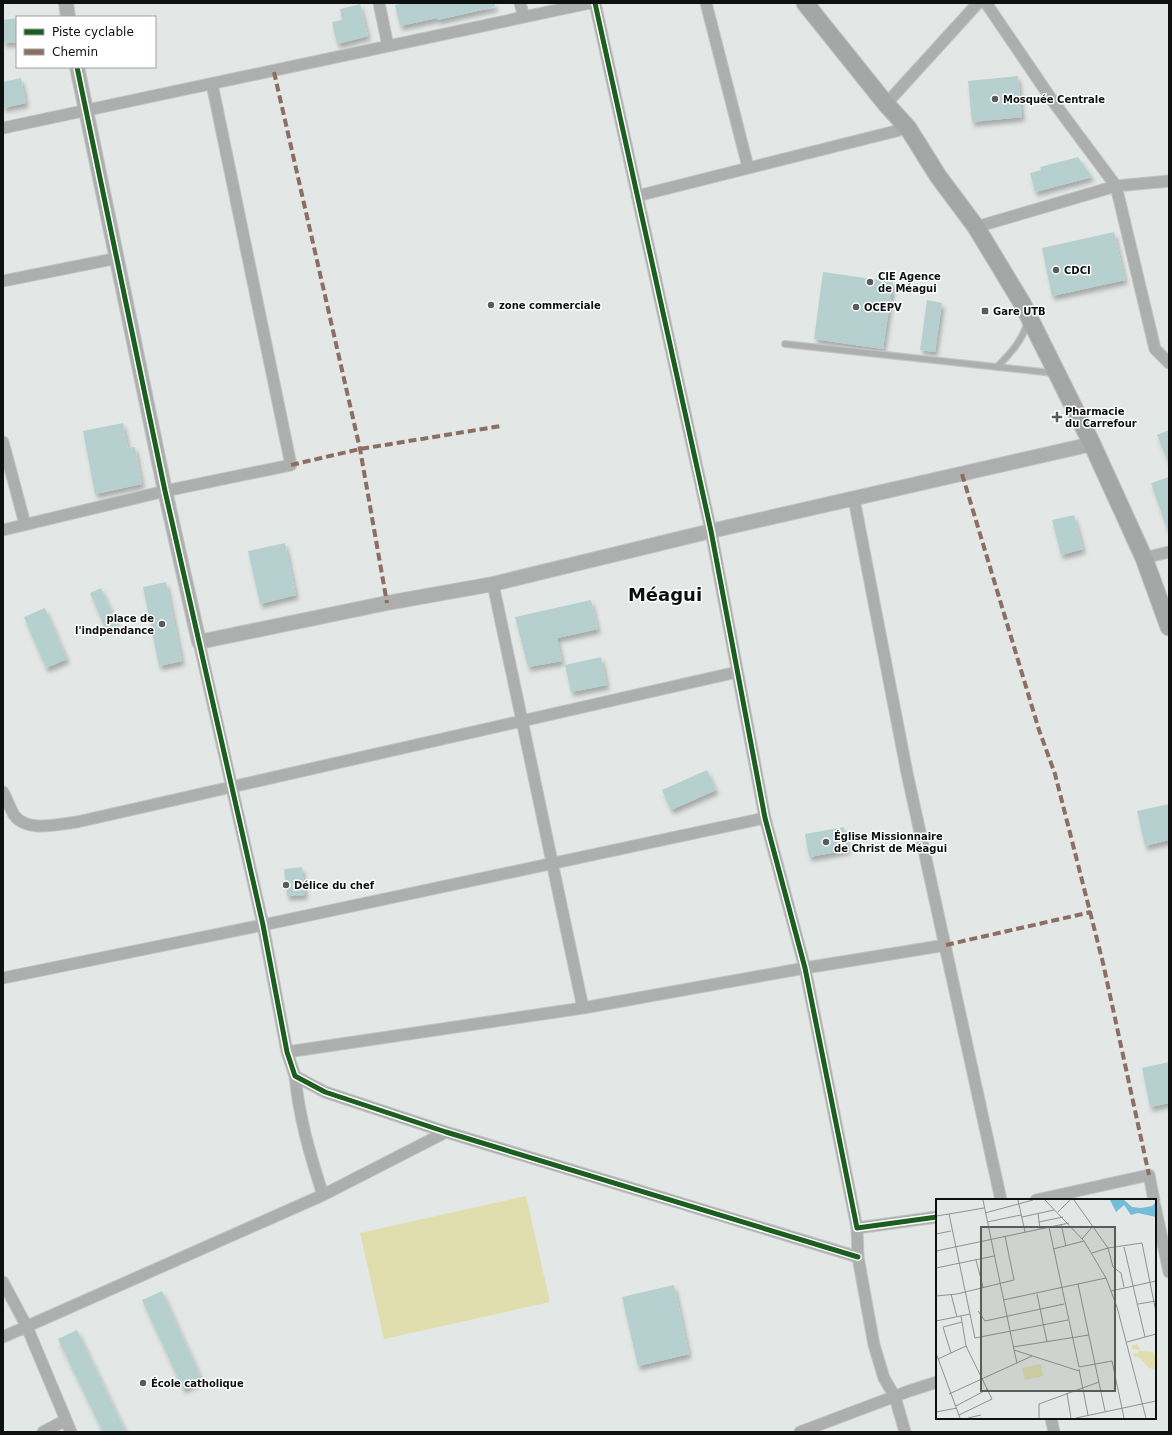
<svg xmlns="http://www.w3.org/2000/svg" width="1172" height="1435" viewBox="0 0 1172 1435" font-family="'DejaVu Sans',sans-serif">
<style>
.green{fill:#e0deae}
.building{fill:#b6d0cf;filter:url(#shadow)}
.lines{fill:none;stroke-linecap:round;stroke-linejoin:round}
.service-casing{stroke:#c2c5c4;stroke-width:8}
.minor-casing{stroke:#c2c5c4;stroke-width:13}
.tertiary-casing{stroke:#c2c5c4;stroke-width:16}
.primary-casing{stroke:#c2c5c4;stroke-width:19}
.service{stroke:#adaeae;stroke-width:5.5}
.minor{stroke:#adaeae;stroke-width:11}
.tertiary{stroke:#adaeae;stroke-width:14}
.primary{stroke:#a5a7a6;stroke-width:17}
.quiet{stroke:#8d6e63;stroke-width:4;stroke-dasharray:8 4;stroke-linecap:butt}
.cycleway-casing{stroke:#fff;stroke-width:8}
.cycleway{stroke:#1b5e20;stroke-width:5}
.poi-dot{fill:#595c5a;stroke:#fff;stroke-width:1.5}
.labels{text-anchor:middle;stroke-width:3;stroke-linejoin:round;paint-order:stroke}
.poi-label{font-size:10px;font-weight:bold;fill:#0e110f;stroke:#fff;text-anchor:start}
.town-label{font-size:18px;font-weight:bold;fill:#0e110f;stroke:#fff}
.inset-road{fill:none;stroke:#8e9290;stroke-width:1}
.view{fill:#595c5a;fill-opacity:0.15;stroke:#595c5a;stroke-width:2}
.inset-edge{fill:none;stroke:#0e110f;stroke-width:2}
</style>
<defs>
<filter id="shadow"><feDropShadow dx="2.5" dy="4.5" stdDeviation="2" flood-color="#0004"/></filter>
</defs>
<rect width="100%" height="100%" fill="#e3e8e6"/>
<!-- green -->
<path class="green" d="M 526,1196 L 550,1302 L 384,1339 L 360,1233 Z"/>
<!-- building -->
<path class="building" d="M 404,3 L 495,3 L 495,7 L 437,20 L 437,18 L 400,26 L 395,5 Z
M 360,4 L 368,36 L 337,44 L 332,22 L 342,20 L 340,9 Z
M 17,18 L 17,42 L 3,43 L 3,20 Z
M 1018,76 L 1022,117 L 972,122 L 968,81 Z
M 21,78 L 26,103 L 3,108 L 3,82 Z
M 1078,157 L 1092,177 L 1035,192 L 1030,173 L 1041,170 L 1040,167 Z
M 1114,232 L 1125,280 L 1052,296 L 1042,248 Z
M 823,272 L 893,282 L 883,349 L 814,339 Z
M 927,300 L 942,303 L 935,352 L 920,350 Z
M 123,423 L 128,448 L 135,447 L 142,484 L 95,494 L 83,431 Z
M 1169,430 L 1169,464 L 1157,435 Z
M 1169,477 L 1169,528 L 1167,529 L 1151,483 Z
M 1074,515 L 1083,549 L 1061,555 L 1052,520 Z
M 285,543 L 296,595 L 260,604 L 248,551 Z
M 166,582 L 182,661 L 159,666 L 143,587 Z
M 101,588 L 118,626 L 106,630 L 90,593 Z
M 591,600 L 598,629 L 557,638 L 562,661 L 528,667 L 515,617 Z
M 45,608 L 67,659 L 46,668 L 24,617 Z
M 601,657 L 607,685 L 571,692 L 565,665 Z
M 707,770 L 716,790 L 671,810 L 662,790 Z
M 1169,804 L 1169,840 L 1145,846 L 1137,811 Z
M 844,827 L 848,850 L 809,857 L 805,834 Z
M 302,867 L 305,895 L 287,896 L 284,869 Z
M 1169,1062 L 1169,1103 L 1150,1107 L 1142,1068 Z
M 674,1285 L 689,1354 L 638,1366 L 622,1297 Z
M 162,1291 L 202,1380 L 183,1389 L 142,1300 Z
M 77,1330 L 126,1432 L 103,1432 L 58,1339 Z"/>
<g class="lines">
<defs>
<path id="service" d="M 785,344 L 1053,373
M 997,367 C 1009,355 1023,340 1027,323"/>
<path id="minor" d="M 379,3 L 388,46
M 520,3 L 524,17
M 595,3 L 711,531 L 765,818 L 805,968 L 857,1228 L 937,1217
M 706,3 L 748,167
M 986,3 L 1052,100 L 1116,186 L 1169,181
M 886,104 L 978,3
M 3,128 L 590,3
M 637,196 L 908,128
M 976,227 L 1116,186 L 1155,349 L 1169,363
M 3,281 L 118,258
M 3,442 L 25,524
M 854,499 L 907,773 L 1001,1200
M 3,530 L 165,491 L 291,465 L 212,84
M 1144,558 L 1169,552
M 493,584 L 583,1008
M 199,642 L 263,925 L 287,1052 L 295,1076 L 325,1092 L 446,1132 L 858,1257
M 3,792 C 7,799 10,808 14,815 C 27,833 59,824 77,822 L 737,672
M 3,978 L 263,925 L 765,818
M 287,1052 L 583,1008 L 805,968 L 946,945
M 295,1076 C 299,1117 310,1155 323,1195
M 1036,1200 L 1149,1175 L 1154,1200
M 1155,1206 L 1169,1272
M 857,1228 L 858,1257 L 874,1345 L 884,1378 L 895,1397 L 905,1432
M 3,1282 L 27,1327 L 71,1432
M 3,1337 L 323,1195 L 446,1132
M 1051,1418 L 1054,1432
M 43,1432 L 66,1420
M 800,1432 L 909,1391 L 937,1382"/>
<path id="tertiary" d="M 66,3 L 68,17
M 77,67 L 165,491 L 199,642 L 387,603 L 493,584 L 711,531 L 1092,444"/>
<path id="primary" d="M 805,3 L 886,104 L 908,128 L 938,176 L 976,227 L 1022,303 L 1092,444 L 1144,558 L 1169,627"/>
</defs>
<!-- service casing -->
<use href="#service" class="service-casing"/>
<!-- minor casing -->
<use href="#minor" class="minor-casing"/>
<!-- tertiary casing -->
<use href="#tertiary" class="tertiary-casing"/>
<!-- primary casing -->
<use href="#primary" class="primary-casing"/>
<!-- service -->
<use href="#service" class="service"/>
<!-- minor -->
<use href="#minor" class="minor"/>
<!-- tertiary -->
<use href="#tertiary" class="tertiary"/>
<!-- primary -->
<use href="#primary" class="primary"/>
<!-- quiet -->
<path class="quiet" d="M 274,72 L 360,449 L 387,603
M 291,465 L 360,449 L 501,426
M 962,474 L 1039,730 L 1055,774 L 1103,963 L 1149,1175
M 946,945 L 1091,912"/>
<defs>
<path id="cycleway" d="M 595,3 L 711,531 L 765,818 L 805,968 L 857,1228 L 937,1217
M 77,67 L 165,491 L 263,925 L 287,1052 L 295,1076 L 325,1092 L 446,1132 L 858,1257"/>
</defs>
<!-- cycleway casing -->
<use href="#cycleway" class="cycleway-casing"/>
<!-- cycleway -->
<use href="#cycleway" class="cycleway"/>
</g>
<!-- markers -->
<g class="poi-dot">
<circle cx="995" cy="99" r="4"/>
<circle cx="1056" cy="270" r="4"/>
<circle cx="870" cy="282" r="4"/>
<circle cx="491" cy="305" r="4"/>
<circle cx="856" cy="307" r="4"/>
<rect x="981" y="307" width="8" height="8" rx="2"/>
<path d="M1055 411h4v4h4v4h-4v4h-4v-4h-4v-4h4z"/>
<circle cx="162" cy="624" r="4"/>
<circle cx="826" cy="842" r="4"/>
<circle cx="286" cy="885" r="4"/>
<circle cx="143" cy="1383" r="4"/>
</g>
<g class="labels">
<!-- poi labels -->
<g class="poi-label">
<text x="1003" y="103">Mosquée Centrale</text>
<text x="1064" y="274">CDCI</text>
<text x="878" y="280">CIE Agence<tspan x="878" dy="12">de Méagui</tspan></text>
<text x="499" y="309">zone commerciale</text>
<text x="864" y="311">OCEPV</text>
<text x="993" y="315">Gare UTB</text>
<text x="1065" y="415">Pharmacie<tspan x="1065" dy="12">du Carrefour</tspan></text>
<text x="154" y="622" text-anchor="end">place de<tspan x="154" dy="12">l'indpendance</tspan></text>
<text x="834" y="840">Église Missionnaire<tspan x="834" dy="12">de Christ de Méagui</tspan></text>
<text x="294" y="889">Délice du chef</text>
<text x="151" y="1387">École catholique</text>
</g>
<!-- town labels -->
<g class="town-label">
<text x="665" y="601">Méagui</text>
</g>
</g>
<!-- overview -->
<g transform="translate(936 1199)">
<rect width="220" height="220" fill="#e3e8e6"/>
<path d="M 201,145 L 205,152 L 217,153 L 220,157 L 220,171 L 213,169 L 204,159 L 197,157 L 197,154 L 202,155 L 203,151 L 196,150 L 196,147 ZM 105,165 L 107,177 L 89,181 L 86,169 Z" fill="#e0deae"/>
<path d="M 174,1 L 188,1 L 196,8 L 205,9 L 216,7 L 220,3 L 220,18 L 202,14 L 195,16 L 188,6 L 180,13 Z" fill="#73bdd8"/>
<path class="inset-road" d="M 47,1 L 78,151 L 143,172M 82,1 L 89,33M 109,1 L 148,42 L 170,79 L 181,108 L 210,219M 138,1 L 172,49 L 206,44 L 220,113M 48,9 L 13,15 L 39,139 L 132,121M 122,13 L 134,1M 49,14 L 97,1M 102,14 L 104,30M 0,17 L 13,15M 86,18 L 118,11M 51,23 L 85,16M 103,23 L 127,18M 125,25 L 130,47M 113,28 L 143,168 L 176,162 L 188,219M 0,35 L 15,32M 146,40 L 157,27M 188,48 L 209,138M 117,50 L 148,42M 0,52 L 133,24M 156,54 L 172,49 L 177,68 L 185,74 L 188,88M 40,61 L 47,88M 0,69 L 58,57M 142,85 L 169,212M 175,92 L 220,82M 15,95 L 21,118M 101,95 L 111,143M 0,97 L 21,95 L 78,81 L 69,37M 67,101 L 170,79M 202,105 L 220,102M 42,112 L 49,122 L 128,105M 0,122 L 34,115M 191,143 L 220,135M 77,148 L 153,136M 78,151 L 81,164M 0,154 L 24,219M 15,154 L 7,128 L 26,123M 2,160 L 30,147M 143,170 L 152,216M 131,194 L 135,219M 13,195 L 96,157M 20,207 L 52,190M 0,213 L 21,209M 23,216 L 56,200 L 30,147 L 25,117M 32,219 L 45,216M 103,219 L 103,205 L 163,183M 140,219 L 220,202"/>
<path class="view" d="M 45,28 L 179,28 L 179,192 L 45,192 Z"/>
<rect width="220" height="220" class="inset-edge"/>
</g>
<!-- border -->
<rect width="1172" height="1435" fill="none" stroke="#0e110f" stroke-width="8"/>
<!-- legend -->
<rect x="16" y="16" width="140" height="52" fill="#ffffff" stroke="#9fa09f"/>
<rect x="24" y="29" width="20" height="6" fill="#1b5e20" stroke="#9fa09f"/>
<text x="52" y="36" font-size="12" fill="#0e110f">Piste cyclable</text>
<rect x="24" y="49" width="20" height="6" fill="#8d6e63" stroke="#9fa09f"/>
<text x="52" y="56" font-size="12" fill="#0e110f">Chemin</text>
</svg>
